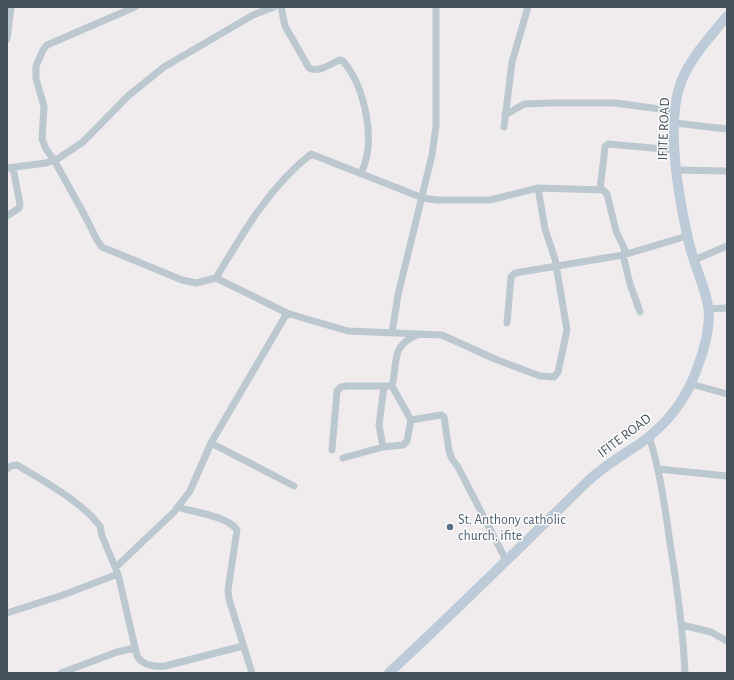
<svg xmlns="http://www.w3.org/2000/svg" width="734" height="680" viewBox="0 0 734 680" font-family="'Alegreya Sans',sans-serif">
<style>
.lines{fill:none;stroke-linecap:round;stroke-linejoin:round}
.street{stroke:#bcc8d0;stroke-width:7}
.secondary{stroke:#bdcbd8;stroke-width:10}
.service-dot{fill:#5c6f8a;stroke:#fff;stroke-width:1.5}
.labels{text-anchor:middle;stroke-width:3;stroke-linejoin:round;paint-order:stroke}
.street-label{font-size:14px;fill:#44515b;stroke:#fff}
.service-label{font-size:14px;fill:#4e5e75;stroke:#fff;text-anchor:start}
</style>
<rect width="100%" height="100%" fill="#f0eced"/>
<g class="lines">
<!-- street -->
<path class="street" d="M 135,7 L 47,45 L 43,50 L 36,66 L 36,79 L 44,106 L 42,139 L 46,149 L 54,160 L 85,216 L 97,240 L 102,247 L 182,280 L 196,283 L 216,278 C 243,233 269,187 311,154 L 423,198 L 437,200 L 490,200 L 538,188 L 603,190 L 607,194 L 616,231 L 625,250 L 623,255 L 630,284 L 640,312
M 281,7 L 285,26 L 309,68 C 318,73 331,64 339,60 L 343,61 C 365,87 377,142 361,173
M 7,39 L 11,7
M 505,115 L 524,104 L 552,103 L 615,103 L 675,111
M 675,123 L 727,129
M 504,127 L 512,62 L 528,7
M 7,168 L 46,163 L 59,158 L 83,142 L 128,96 L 164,67 L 253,15 L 274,7
M 677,170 L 727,171
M 600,190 L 605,147 L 608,144 L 675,150
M 7,216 L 19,208 L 20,204 L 13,168
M 694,260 L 727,246
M 216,278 L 287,313 L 310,320 L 348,331 L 442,335 L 495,359 L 540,376 L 554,377 L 558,372 L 567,330 L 555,259 L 545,229 L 538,188
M 708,309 L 727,308
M 507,323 L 511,277 L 515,273 L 623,255 L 687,236
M 392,333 L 398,295 L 432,155 L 436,126 L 436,7
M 691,384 L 727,394
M 392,386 L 411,420
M 649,436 C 660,471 665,507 670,543 C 677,586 683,629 685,673
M 211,443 L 294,486
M 383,447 L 379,425 L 384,386
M 332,450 L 337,391 L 341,387 L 347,386 L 392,386 C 398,363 390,346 417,335
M 343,458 L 383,447 L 403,445 L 407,441 L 411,420 L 441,415 L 444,417 L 449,451 L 452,459 L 458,467 L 507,562
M 7,469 L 11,466 L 17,465 C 43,481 81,501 100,526 L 102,536 L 118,574 L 137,656 C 143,666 155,667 165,666 L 243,646
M 658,469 L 727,476
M 177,507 C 193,512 228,516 237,530 L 228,590 L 229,599 L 252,673
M 116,567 L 174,512 L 190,491 L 211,443 L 287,313
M 7,613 L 63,595 L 118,574
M 682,625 L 711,632 L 727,641
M 61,673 L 117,652 L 135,648"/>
<!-- secondary -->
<path class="secondary" d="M 389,673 C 457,610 522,545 588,481 C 603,467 621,456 638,445 C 667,425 687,399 698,366 C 704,350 709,331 709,314 C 708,292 694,266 689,243 C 679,200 665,124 681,82 C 690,58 711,36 727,16"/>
</g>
<!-- markers -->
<circle class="service-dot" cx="450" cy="527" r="4"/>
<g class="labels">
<!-- street labels -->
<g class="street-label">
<text transform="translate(663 129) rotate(-88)" y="5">IFITE ROAD</text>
<text transform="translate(624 435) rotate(-37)" y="5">IFITE ROAD</text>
</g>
<!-- service labels -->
<g class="service-label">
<text x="458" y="524">St. Anthony catholic<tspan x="458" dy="16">church, ifite</tspan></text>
</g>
</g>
<!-- border -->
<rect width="734" height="680" fill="none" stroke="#44515b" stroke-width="16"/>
</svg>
